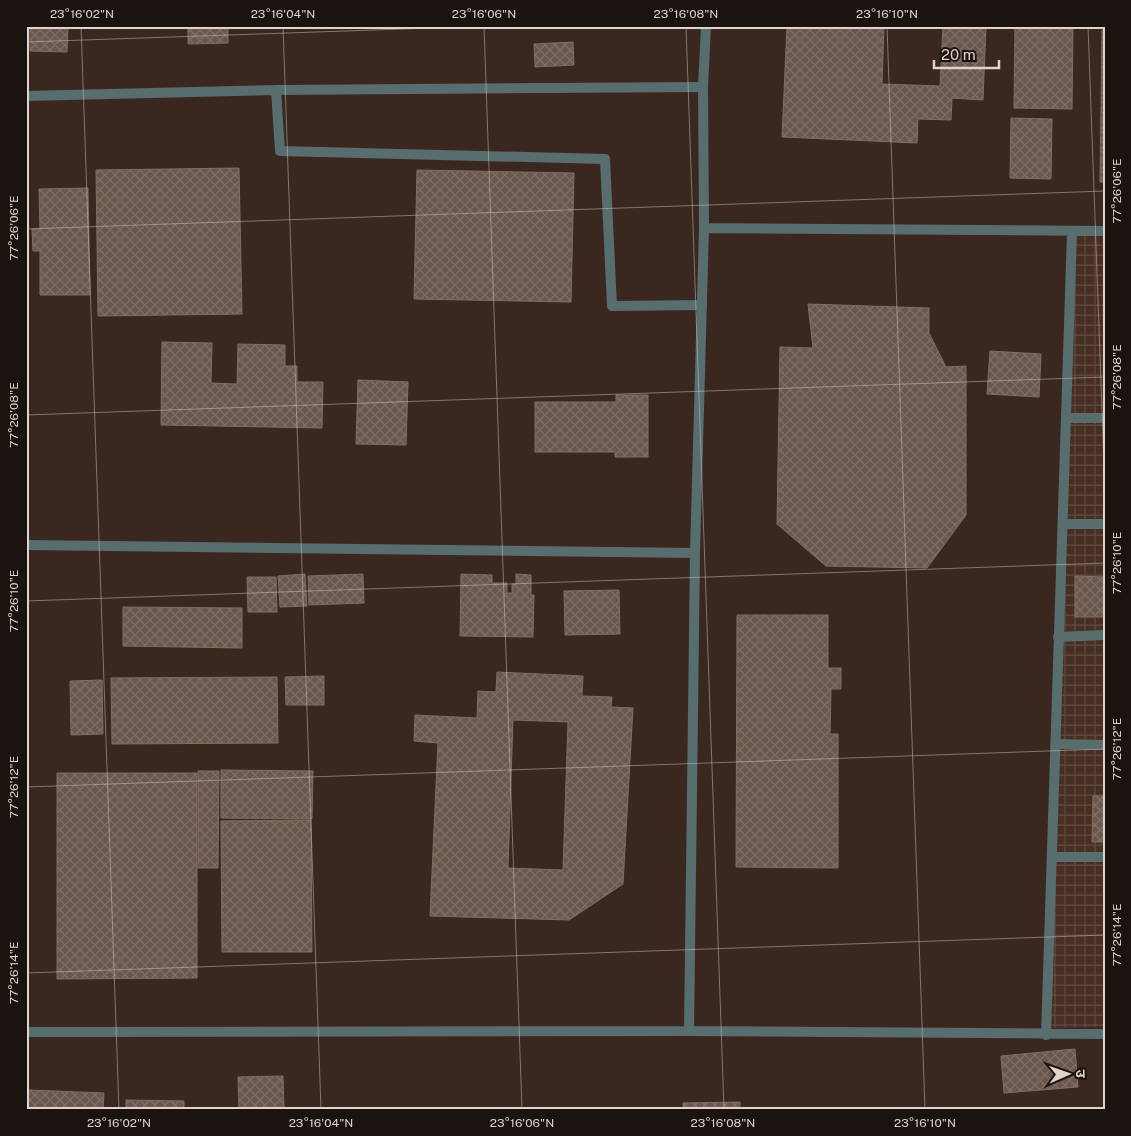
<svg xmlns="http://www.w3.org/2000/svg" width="1131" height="1136" viewBox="0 0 1131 1136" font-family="'Public Sans','Noto Sans Devanagari',sans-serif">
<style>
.industrial{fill:url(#industrial-grid)}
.building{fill:url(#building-cross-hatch);stroke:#816d62;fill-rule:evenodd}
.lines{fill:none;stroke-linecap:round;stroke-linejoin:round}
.service{stroke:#576d6e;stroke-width:10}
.minor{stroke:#576d6e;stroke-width:10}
.ticks{fill:none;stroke:#ded3cd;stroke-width:1;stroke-opacity:0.45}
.neatline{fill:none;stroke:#ded3cd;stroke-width:2}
.ticks-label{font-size:12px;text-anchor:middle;fill:#ded3cd}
</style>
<defs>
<pattern id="industrial-grid" width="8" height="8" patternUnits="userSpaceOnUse" patternTransform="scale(1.25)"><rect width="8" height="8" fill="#472f23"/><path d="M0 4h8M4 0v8" fill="none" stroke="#614c42"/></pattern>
<pattern id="building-cross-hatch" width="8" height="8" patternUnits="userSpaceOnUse" patternTransform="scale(1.25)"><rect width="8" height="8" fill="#6b574d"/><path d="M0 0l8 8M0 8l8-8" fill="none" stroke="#806e65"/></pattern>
</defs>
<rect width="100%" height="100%" fill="#3a2820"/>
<!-- industrial -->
<path class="industrial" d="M 1105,231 L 1105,1027 L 1043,1028 L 1072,232 Z"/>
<!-- building -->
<path class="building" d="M 30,26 L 68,26 L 67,52 L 30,51 Z
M 188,26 L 228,26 L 228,43 L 188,44 Z
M 787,26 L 884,26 L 882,84 L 940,86 L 943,26 L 986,26 L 983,100 L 952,98 L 951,120 L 918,119 L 917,143 L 782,137 Z
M 1015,26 L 1073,26 L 1072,109 L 1014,108 Z
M 1102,30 L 1105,30 L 1105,182 L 1100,182 Z
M 573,42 L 574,65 L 535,67 L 534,44 Z
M 1011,118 L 1052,119 L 1051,179 L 1010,178 Z
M 239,168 L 242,314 L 98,316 L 96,170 Z
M 417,170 L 574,173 L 571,302 L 414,299 Z
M 88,188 L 90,295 L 40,295 L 40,251 L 33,251 L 32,229 L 40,229 L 39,189 Z
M 808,304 L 929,308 L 929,333 L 946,367 L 966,366 L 966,515 L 927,568 L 826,566 L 777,524 L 780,347 L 813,348 Z
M 162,342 L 212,343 L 211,383 L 237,384 L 238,344 L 285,345 L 285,366 L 297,366 L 297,382 L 323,382 L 322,428 L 161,425 Z
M 990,351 L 1041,354 L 1039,397 L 987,394 Z
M 358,380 L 408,382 L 406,445 L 356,444 Z
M 616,395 L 648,395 L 648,457 L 615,457 L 615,452 L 535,452 L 535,402 L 616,402 Z
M 305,574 L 307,606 L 280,607 L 278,576 Z
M 363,574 L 364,603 L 309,605 L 308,576 Z
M 461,574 L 492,575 L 492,583 L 507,583 L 507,593 L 512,593 L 512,584 L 516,584 L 516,574 L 531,575 L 531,595 L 534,595 L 533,637 L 460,636 Z
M 1075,576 L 1105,577 L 1105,617 L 1075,617 Z
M 247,577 L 276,577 L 277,612 L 248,612 Z
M 619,590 L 620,634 L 565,635 L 564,591 Z
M 123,607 L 242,608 L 242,648 L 123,646 Z
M 737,615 L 828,615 L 828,668 L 841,668 L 841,689 L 831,689 L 830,734 L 838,734 L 838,868 L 736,867 Z
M 497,672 L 583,676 L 582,696 L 612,697 L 611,707 L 633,708 L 623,884 L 569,920 L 430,916 L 438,743 L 414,741 L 415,715 L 477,718 L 478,691 L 496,692 ZM 513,720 L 568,722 L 563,870 L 508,868 Z
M 324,676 L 324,705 L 286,705 L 285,677 Z
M 277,677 L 278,743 L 112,744 L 111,678 Z
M 102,680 L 103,734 L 71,735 L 70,681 Z
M 221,770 L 313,771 L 312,819 L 221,818 Z
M 198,771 L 219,771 L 218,868 L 198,868 Z
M 57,773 L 197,773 L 197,978 L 57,979 Z
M 1093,796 L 1105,796 L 1105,842 L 1092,842 Z
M 311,820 L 312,952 L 222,952 L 221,821 Z
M 1075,1049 L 1078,1087 L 1004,1093 L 1001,1056 Z
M 283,1076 L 284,1108 L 239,1108 L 238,1077 Z
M 29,1090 L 104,1093 L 103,1110 L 28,1110 Z
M 126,1100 L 184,1101 L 184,1110 L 126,1110 Z
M 740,1102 L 740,1110 L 683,1110 L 683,1103 Z"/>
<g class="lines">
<!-- service -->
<path class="service" d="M 276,90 L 280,151 L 605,159 L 612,306 L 702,305
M 26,96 L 276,90 L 703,87
M 1066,418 L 1105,418
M 1063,524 L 1105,524
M 26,545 L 695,553
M 1058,637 L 1105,635
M 1057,744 L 1105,745
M 1052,857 L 1105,857"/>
<!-- minor -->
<path class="minor" d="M 704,228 L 1105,231
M 689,1031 L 695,553 L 704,228 L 703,87 L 706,26
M 26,1032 L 689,1031 L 1105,1034
M 1046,1035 L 1072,232"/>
</g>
<!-- ticks -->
<path class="ticks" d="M 81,26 L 119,1110M 283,26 L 321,1110M 484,26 L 522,1110M 686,26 L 724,1110M 887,26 L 925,1110M 1088,26 L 1105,492M 26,42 L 490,26M 26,229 L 1105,191M 26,415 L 1105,377M 26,601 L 1105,563M 26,787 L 1105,749M 26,973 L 1105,935"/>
<!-- border -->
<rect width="1131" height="1136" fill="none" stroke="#1b130f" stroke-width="55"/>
<!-- north arrow -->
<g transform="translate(1068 1074) rotate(88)" stroke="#1b130f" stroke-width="4" paint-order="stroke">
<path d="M0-4L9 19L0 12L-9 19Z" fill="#ded3cd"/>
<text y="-8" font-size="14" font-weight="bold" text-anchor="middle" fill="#ded3cd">उ</text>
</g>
<!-- scale -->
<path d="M934 60v8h65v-8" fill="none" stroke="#ded3cd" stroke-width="2.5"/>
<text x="941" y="60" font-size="15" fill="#ded3cd" stroke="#1b130f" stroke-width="4" paint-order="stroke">20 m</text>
<rect x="28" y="28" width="1076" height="1080" class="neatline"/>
<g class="ticks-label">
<text x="82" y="18">23°16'02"N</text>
<text x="283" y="18">23°16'04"N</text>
<text x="484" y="18">23°16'06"N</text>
<text x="686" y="18">23°16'08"N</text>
<text x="887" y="18">23°16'10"N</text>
<text transform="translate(1117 191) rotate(-90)" y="4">77°26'06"E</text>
<text transform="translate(14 228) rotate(-90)" y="4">77°26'06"E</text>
<text transform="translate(1117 377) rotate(-90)" y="4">77°26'08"E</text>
<text transform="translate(14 415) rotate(-90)" y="4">77°26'08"E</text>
<text transform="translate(1117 563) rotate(-90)" y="4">77°26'10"E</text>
<text transform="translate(14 601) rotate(-90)" y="4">77°26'10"E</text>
<text transform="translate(1117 749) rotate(-90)" y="4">77°26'12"E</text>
<text transform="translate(14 787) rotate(-90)" y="4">77°26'12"E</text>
<text transform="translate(1117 935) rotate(-90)" y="4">77°26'14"E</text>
<text transform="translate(14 973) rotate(-90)" y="4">77°26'14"E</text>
<text x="119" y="1127">23°16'02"N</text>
<text x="321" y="1127">23°16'04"N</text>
<text x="522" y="1127">23°16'06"N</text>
<text x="723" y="1127">23°16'08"N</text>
<text x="925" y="1127">23°16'10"N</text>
</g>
</svg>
